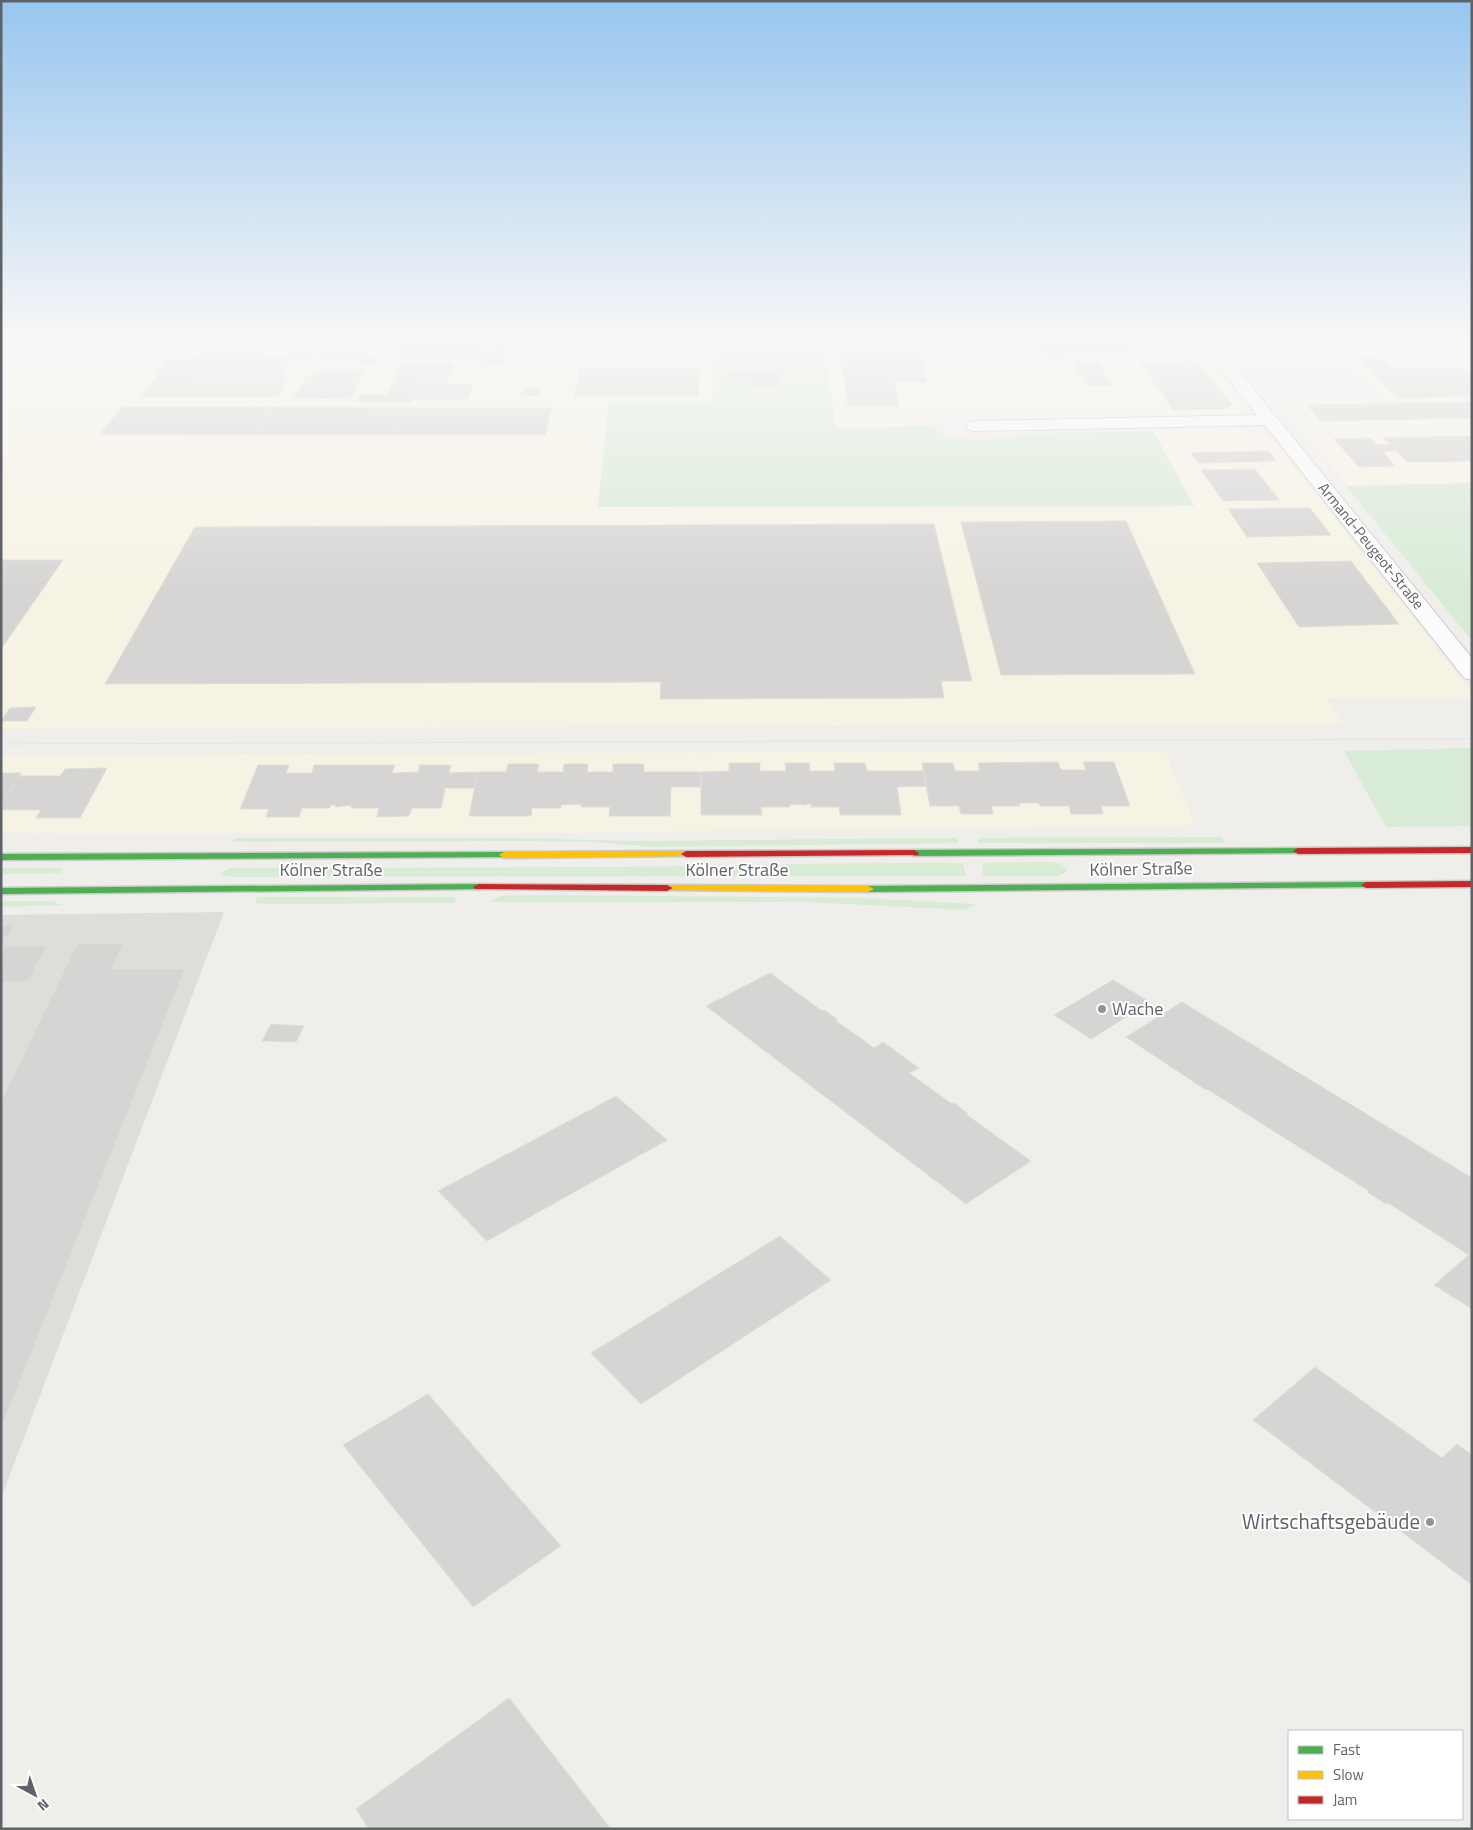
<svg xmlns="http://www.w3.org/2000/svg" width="1473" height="1830" viewBox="0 0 1473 1830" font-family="'Titillium Web',sans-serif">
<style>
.commercial{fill:#f7f3e4}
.industrial{fill:#dfddda}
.green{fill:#d8ebd6}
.building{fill:#d6d5d3;stroke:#deddd9}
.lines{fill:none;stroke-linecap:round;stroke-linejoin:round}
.street-casing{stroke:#cbcccc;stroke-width:2}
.fast-casing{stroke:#cacacb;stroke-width:3}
.slow-casing{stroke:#cacacb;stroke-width:3}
.jam-casing{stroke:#cacacb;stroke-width:3}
.street{fill:#fdfcfc;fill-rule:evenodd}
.fast{fill:#4caf50;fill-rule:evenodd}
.slow{fill:#ffc107;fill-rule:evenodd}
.jam{fill:#c62828;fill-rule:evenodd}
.tram{stroke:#e4e4e4;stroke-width:1}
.poi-dot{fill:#919496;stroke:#fff;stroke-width:2}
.labels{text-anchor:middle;stroke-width:4;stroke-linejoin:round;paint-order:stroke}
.far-street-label{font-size:15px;fill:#5f6368;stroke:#fff}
.street-label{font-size:18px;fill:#5f6368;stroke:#fff}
.poi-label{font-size:18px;fill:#5f6368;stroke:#fff;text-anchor:start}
.near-poi-label{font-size:21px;fill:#5f6368;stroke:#fff;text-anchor:end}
</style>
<rect width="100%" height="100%" fill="#efeeea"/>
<!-- commercial -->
<path class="commercial" d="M 712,339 L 714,370 L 712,402 L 609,402 L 598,507 L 1194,506 L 1153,431 L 1237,429 L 1254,432 L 1271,439 L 1292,464 L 1472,693 L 1472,698 L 1327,698 L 1343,724 L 1,729 L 1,340 L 550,341 Z
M 823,339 L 1145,339 L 1157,358 L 1207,357 L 1246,408 L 1237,414 L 1224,415 L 1037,419 L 989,411 L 968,410 L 942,414 L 933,419 L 931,426 L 836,428 Z
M 1331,344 L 1393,344 L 1436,349 L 1448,348 L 1461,344 L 1472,347 L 1472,483 L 1348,486 L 1278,402 L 1385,400 Z
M 1165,751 L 1195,825 L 450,834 L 1,833 L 1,755 Z"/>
<!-- industrial -->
<path class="industrial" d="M 224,912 L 1,1498 L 1,915 Z"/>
<!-- green -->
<path class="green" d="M 712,339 L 823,339 L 836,428 L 931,426 L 945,436 L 977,441 L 1046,433 L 1153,431 L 1194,506 L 598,507 L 609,402 L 712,402 L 714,370 Z
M 1145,339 L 1193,339 L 1207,357 L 1157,358 Z
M 1472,483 L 1472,641 L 1346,486 Z
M 1472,748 L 1472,826 L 1386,827 L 1344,751 Z
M 1222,837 L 1225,843 L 978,843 L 978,840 L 985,838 Z
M 237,838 L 507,838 L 635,841 L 957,838 L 959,843 L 655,847 L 593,842 L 529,841 L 250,842 L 231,841 Z
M 1052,862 L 1061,864 L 1066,868 L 1066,872 L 1059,876 L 983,876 L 982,863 Z
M 874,863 L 963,863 L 966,876 L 234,877 L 224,876 L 220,873 L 230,868 L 624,867 Z
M 1,868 L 63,868 L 60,873 L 1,874 Z
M 543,895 L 861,898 L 974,904 L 975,905 L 965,910 L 808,902 L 492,902 L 492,900 L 501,896 Z
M 257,897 L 455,897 L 456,903 L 266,904 L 255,903 Z
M 1,901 L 52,901 L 62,905 L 1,907 Z"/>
<!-- building -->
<path class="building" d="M 1028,339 L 1124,339 L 1134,353 L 1043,356 L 1036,343 L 1031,343 Z
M 26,341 L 48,341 L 43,346 L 20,346 Z
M 383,345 L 380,352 L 368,352 L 371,346 Z
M 399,345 L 432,345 L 428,356 L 394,356 Z
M 432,345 L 486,345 L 482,356 L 428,356 Z
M 486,345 L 508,345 L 505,357 L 485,357 L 486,353 L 491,353 L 492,350 L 484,350 Z
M 296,346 L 314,346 L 307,359 L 288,358 Z
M 327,346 L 371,346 L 365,358 L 320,358 Z
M 205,348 L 263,348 L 256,358 L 197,359 Z
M 839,349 L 918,349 L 927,382 L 894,382 L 899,406 L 848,406 Z
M 485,357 L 505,357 L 502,365 L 482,365 Z
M 213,358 L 187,397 L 141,397 L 169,359 Z
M 213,358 L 290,358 L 280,377 L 201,377 Z
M 377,358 L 375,364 L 359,364 L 361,359 Z
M 1358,358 L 1380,358 L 1391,369 L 1368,369 Z
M 1198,361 L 1232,405 L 1224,409 L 1173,410 L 1140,362 Z
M 1073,362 L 1098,362 L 1107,376 L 1081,376 Z
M 400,364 L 425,364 L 410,402 L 384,402 Z
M 425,364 L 453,364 L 451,370 L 422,370 Z
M 599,368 L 700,369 L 698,396 L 574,396 L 579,373 L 577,372 L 579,372 L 578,370 L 579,369 Z
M 1463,368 L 1472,376 L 1472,396 L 1396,398 L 1368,369 Z
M 320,370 L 364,370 L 351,399 L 294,398 L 307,375 L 318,375 Z
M 422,370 L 451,370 L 446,384 L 417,384 Z
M 780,370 L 782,387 L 753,387 L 753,382 L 726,382 L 725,372 Z
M 1084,376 L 1107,376 L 1113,385 L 1089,386 Z
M 201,377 L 289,377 L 278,397 L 187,397 Z
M 417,384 L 473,384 L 468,399 L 411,399 Z
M 523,388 L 540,388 L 539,392 L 522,392 Z
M 522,392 L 539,392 L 538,396 L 521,396 Z
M 360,395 L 387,395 L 384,402 L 358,402 Z
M 1472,402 L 1472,418 L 1321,421 L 1307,405 Z
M 122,407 L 272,407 L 256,435 L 100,434 Z
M 272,407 L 403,408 L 390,435 L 256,435 Z
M 403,408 L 552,408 L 545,435 L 390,435 Z
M 1472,436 L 1472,461 L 1407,462 L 1384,438 Z
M 1370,438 L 1382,451 L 1395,466 L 1359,467 L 1334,439 Z
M 1390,444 L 1396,451 L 1382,451 L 1376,445 Z
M 1269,451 L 1276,461 L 1198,463 L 1191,453 Z
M 1255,469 L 1279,500 L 1223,501 L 1201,470 Z
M 1310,508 L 1331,535 L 1247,537 L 1228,509 Z
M 1126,521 L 1195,674 L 1001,675 L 961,522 Z
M 934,524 L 972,681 L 941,681 L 944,698 L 660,699 L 661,682 L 105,684 L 195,527 Z
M 1,560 L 63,560 L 1,649 Z
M 1351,561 L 1399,624 L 1299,627 L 1257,563 Z
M 36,707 L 27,721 L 1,721 L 10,708 Z
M 1058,762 L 1061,770 L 1086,770 L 1083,762 L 1114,762 L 1130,806 L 1101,806 L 1103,814 L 1071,814 L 1069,806 L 1040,806 L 1039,803 L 1019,803 L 1020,806 L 991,806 L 993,814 L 961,814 L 959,806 L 930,806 L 922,763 L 953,763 L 955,771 L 980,771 L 978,763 Z
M 729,763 L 760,763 L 760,771 L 786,771 L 785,763 L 809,763 L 810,771 L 835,771 L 834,763 L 865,763 L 867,771 L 924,771 L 927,786 L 897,787 L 901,815 L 840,815 L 839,807 L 811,807 L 811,804 L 806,804 L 806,805 L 790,804 L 790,807 L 761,807 L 762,815 L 701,815 L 701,772 L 729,771 Z
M 508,764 L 539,764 L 537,772 L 563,772 L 564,764 L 588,764 L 587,772 L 613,772 L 613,764 L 644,764 L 644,772 L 701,772 L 701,787 L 671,787 L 670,816 L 609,816 L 610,807 L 581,807 L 581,804 L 561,805 L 561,808 L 532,808 L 531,816 L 469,816 L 478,772 L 506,772 Z
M 258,765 L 289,765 L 286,773 L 312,773 L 314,765 L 395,765 L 392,773 L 418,772 L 420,765 L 451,765 L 449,773 L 478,772 L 475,788 L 445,788 L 441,808 L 412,808 L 409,816 L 377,817 L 379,808 L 351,808 L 352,805 L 335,807 L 336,805 L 331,805 L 330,808 L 302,808 L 299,817 L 266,817 L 269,809 L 240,809 Z
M 107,768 L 80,818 L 36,818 L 41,810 L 1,810 L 1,805 L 19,776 L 60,776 L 65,769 Z
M 1,773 L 21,773 L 1,805 Z
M 1,925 L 14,925 L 8,937 L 1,937 Z
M 77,944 L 123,944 L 111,969 L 185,969 L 1,1429 L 1,1101 Z
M 3,946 L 46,946 L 28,981 L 1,982 Z
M 770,973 L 822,1011 L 824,1010 L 837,1019 L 835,1020 L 874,1048 L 883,1042 L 919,1068 L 909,1073 L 952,1104 L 954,1103 L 968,1114 L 967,1115 L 1031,1161 L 966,1204 L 706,1006 Z
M 1113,980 L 1150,1002 L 1091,1039 L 1054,1015 Z
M 1182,1002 L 1472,1178 L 1472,1252 L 1469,1255 L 1388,1203 L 1386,1204 L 1367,1192 L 1369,1191 L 1207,1089 L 1206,1090 L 1126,1037 Z
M 271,1024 L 304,1026 L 296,1042 L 262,1041 Z
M 616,1096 L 667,1140 L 487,1241 L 438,1191 Z
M 780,1236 L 831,1280 L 641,1404 L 591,1353 Z
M 1472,1252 L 1472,1309 L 1434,1285 Z
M 1315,1367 L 1442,1458 L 1457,1444 L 1472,1455 L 1472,1585 L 1253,1420 Z
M 428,1394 L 561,1546 L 473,1607 L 343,1445 Z
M 509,1698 L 611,1829 L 369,1829 L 356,1809 Z"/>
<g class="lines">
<defs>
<path id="street" d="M 1197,339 L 1268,339 L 1266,342 L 1261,344 L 1217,344 L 1472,658 L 1472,680 L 1464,678 L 1265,425 L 975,431 L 969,430 L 966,426 L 969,422 L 975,421 L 1257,415 Z"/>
<path id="fast" d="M 1298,848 L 1302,849 L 1303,851 L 1302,853 L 914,856 L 909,853 L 914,850 Z
M 504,852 L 508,853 L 509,855 L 508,857 L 1,860 L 1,854 Z
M 1366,882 L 1370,883 L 1371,885 L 1370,887 L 868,892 L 862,889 L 868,886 Z
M 479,884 L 485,887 L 483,889 L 1,894 L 1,888 Z"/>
<path id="slow" d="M 686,851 L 691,854 L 690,856 L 504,858 L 499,855 L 504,852 Z
M 667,885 L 868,886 L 874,889 L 868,892 L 663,890 L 661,888 L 663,886 Z"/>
<path id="jam" d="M 1472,847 L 1472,853 L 1298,854 L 1293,851 L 1298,848 Z
M 914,850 L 919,853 L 918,855 L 686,857 L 681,854 L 686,851 Z
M 1472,881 L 1472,887 L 1366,888 L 1361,885 L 1366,882 Z
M 479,884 L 667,885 L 673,888 L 667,891 L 475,889 L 473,887 Z"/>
</defs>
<!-- street casing -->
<use href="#street" class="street-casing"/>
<!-- fast casing -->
<use href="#fast" class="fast-casing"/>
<!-- slow casing -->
<use href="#slow" class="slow-casing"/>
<!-- jam casing -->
<use href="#jam" class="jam-casing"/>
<!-- street -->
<use href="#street" class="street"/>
<!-- fast -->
<use href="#fast" class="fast"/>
<!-- slow -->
<use href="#slow" class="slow"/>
<!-- jam -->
<use href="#jam" class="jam"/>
<!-- tram -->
<path class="tram" d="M 1,744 L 1472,739"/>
</g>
<!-- sky -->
<linearGradient id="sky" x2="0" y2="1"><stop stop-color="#97c6ef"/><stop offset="0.57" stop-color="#f8f7f6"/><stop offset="1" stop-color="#f8f7f6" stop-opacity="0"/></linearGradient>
<rect width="1473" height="595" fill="url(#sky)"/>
<!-- markers -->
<g class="poi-dot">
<circle cx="1102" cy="1009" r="5"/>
<circle cx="1430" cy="1522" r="5"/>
</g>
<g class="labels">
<!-- far-street labels -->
<g class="far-street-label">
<text transform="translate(1371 546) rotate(51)" y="5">Armand-Peugeot-Straße</text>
</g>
<!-- street labels -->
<g class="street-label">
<text transform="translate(1141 869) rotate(-1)" y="6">Kölner Straße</text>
<text x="331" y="876">Kölner Straße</text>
<text x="737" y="876">Kölner Straße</text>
</g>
<!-- poi labels -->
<g class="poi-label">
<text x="1112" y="1015">Wache</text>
</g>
<!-- near-poi labels -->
<g class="near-poi-label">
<text x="1420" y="1529">Wirtschaftsgebäude</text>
</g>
</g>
<!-- border -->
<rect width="1473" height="1830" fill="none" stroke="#5f6368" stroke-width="5"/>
<!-- legend -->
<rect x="1288" y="1730" width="175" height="90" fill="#ffffff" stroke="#bfc1c3"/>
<rect x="1298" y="1746" width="25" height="8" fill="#4caf50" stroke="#bfc1c3"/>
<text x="1333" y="1755" font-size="15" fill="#5f6368">Fast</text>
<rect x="1298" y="1771" width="25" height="8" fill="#ffc107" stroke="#bfc1c3"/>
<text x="1333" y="1780" font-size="15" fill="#5f6368">Slow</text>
<rect x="1298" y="1796" width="25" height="8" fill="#c62828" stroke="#bfc1c3"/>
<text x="1333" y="1805" font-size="15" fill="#5f6368">Jam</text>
<!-- north arrow -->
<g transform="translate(35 1795) rotate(140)" stroke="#ffffff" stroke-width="4" paint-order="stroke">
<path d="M0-4L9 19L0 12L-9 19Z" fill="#5f6368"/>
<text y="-8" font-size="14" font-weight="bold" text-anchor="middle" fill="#5f6368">N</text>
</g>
</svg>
